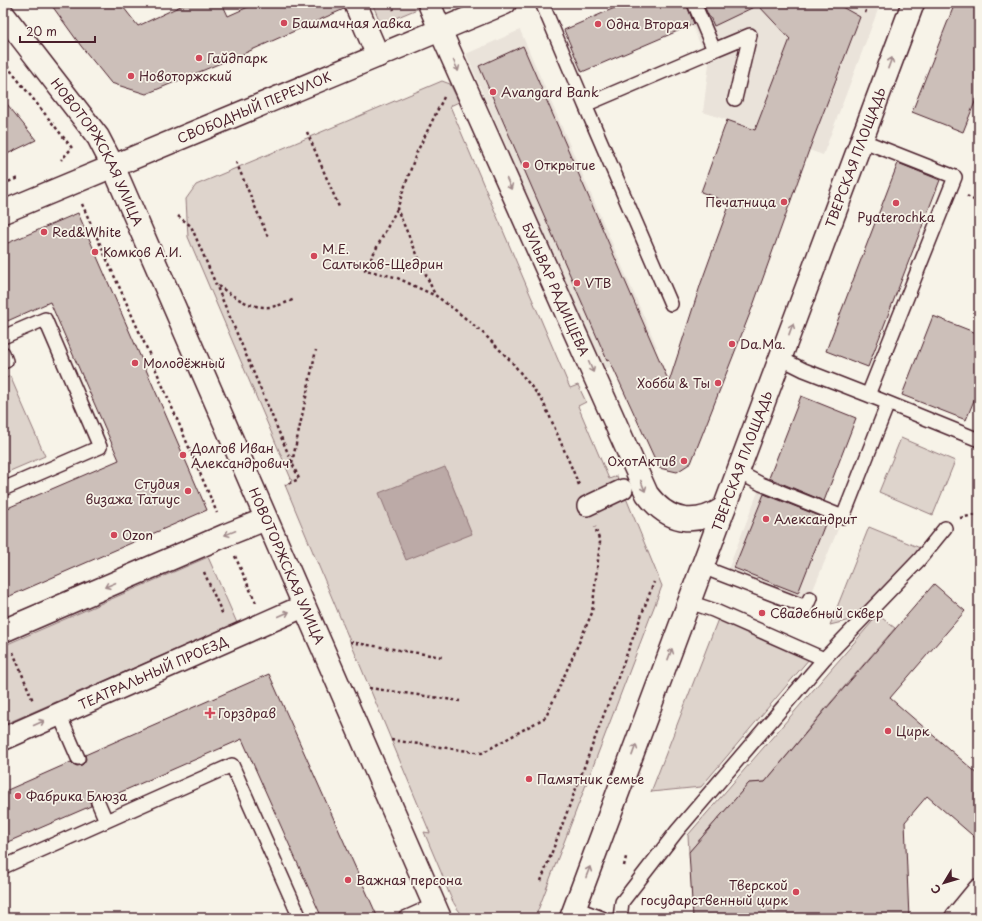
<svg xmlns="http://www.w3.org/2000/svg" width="982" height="921" viewBox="0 0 982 921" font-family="'Playpen Sans',sans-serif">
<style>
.built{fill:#eae3da}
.green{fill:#ded4cc;stroke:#947a7c}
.water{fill:#bcaaa7;stroke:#8e7275}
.building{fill:#ccbfb9;stroke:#4a1f2b}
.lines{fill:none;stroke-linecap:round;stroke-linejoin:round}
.service-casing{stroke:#4a1f2b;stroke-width:16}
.pedestrian-casing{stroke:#4a1f2b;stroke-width:22}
.minor-casing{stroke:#4a1f2b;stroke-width:25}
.tertiary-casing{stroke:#4a1f2b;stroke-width:25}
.secondary-casing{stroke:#4a1f2b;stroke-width:25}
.path{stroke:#4a1f2b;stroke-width:2.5;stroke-dasharray:3 3;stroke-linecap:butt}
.service{stroke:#f7f3e8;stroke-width:13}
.pedestrian{stroke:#f7f3e8;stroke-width:19}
.minor{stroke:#f7f3e8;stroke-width:22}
.tertiary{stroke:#f7f3e8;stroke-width:22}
.secondary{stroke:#f7f3e8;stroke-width:22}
.oneway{stroke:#a0898a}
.poi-dot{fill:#d1495b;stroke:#f7f3e8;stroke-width:1.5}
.labels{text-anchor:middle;stroke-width:3.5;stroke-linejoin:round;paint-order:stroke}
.poi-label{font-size:13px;fill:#4a1f2b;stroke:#f7f3e8;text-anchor:start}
.street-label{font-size:13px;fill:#4a1f2b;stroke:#f7f3e8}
</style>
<rect width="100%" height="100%" fill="#f7f3e8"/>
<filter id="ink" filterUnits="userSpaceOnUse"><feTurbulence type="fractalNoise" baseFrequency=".025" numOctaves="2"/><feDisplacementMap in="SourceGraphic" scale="8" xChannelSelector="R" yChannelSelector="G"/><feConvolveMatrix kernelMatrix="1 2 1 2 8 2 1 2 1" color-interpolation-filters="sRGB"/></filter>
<g filter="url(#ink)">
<!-- built -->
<path class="built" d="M 682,3 L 867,3 L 879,7 L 823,155 L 727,120 L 703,112 L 709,64 Z
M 520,30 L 657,347 L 603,370 L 466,54 Z
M 761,484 L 843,517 L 806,607 L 726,575 Z"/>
<!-- green -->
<path class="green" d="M 372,3 L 420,3 L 422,7 L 381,24 Z
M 442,81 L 450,84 L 459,102 L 450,106 L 570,388 L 578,385 L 586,402 L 578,406 L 609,479 L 617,476 L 662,586 L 535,918 L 466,918 C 452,907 447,887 441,872 C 435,859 430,845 424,832 L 430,833 L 285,485 L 292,481 L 188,237 L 186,199 L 196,185 Z
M 10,376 L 45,456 L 3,474 L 3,380 Z
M 901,438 L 955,461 L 933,515 L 879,492 Z
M 869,527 L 925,550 L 850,620 L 830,625 Z
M 208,557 L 237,623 L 3,725 L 3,646 Z
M 878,615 L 895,628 L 825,709 L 765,782 L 749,783 L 689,852 L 688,835 Z
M 718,619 L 809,659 L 701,787 L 651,792 Z"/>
<!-- water -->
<path class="water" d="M 445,467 L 472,534 L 406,560 L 379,493 Z"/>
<!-- building -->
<path class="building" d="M 50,3 L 120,3 L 138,26 L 187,3 L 222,3 L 228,16 L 257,3 L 343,3 L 344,9 L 245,53 L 146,94 L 111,83 L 81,46 Z
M 626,3 L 686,3 L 694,24 L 582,72 L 564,30 Z
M 703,3 L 835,3 L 860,17 L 809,150 L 754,303 L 691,463 L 677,472 L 659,468 L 609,359 L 607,360 L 479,66 L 523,46 L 669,382 L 701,283 L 730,203 L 701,192 L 727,120 L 755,130 L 790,39 L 758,5 L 714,26 L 710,17 L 709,17 Z
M 955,3 L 979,3 L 979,92 L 963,132 L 912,112 Z
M 3,99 L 36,140 L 3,156 Z
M 898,163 L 940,180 L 868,367 L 826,351 Z
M 78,213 L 207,510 L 3,599 L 3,510 L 119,460 L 50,302 L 3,323 L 3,245 Z
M 933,316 L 979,334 L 979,388 L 966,420 L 902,395 Z
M 801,396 L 856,418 L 824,501 L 769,478 Z
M 764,494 L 827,519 L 798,593 L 734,568 Z
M 934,584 L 965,611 L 890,698 L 979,775 L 979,841 L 927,796 L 905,822 L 909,918 L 693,918 L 689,852 L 749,783 L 765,782 L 825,710 Z
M 269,674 L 378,918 L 322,918 L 242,739 L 105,799 L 103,796 L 99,794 L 95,795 L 92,797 L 90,801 L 91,806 L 3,844 L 3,792 L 71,762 L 73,764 L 77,766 L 82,765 L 84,763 L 86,759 L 85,755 Z"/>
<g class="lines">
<defs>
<path id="service" d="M 542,3 L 585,105 L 714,50
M 694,3 L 714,50 L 750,35 L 735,99
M 585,105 L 671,304
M 3,337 L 45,319 L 100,447 L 3,489
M 3,353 L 6,361 L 3,362
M 780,358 L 804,370 L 868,395
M 888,403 L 979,440
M 738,472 L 761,484 L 843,517 L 888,403 L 868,395 L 955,177 L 861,140
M 702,567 L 806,607 L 810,598
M 689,602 L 713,610 L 824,659
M 59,714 L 78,758
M 98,802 L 106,821
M 3,867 L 232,765 L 300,918
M 575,908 L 602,918
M 405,918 L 434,905
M 620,918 L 622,902 L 677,831 L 824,659 L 919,560 L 945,528"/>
<path id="pedestrian" d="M 587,506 L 623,489"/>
<g id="minor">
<path id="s1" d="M 440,30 L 647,494 C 668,522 694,527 724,508"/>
<path d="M 3,631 L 226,535 L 266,519"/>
<path id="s2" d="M 3,739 L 304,606"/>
<path id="s3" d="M 571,918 L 913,3"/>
<path d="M 956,918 L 979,890"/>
</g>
<g id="tertiary">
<path d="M 355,3 L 378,56"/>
<path d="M 429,3 L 440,30"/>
<path id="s4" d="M 3,212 L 505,3"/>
</g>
<g id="secondary">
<path id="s5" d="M 3,14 L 98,137 L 113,166 L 440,918"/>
</g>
</defs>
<!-- service casing -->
<use href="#service" class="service-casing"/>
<!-- pedestrian casing -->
<use href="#pedestrian" class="pedestrian-casing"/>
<!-- minor casing -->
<use href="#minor" class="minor-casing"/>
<!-- tertiary casing -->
<use href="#tertiary" class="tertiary-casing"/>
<!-- secondary casing -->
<use href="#secondary" class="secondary-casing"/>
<!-- path -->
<path class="path" d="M 391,3 L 394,10
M 865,13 L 869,3
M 3,61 L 72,148 L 61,160
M 444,97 L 416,154 L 397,209 L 435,295 L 459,313 L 482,332 L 511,361 L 542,400 L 550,417 L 579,485
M 307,132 L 339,207
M 236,162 L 268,237
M 3,184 L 18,178
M 967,196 L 979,203
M 82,204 L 147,349 L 217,513
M 397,209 L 365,270 L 395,277 L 434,295
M 178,216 L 191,226 L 299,479 L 285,485
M 218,286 C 231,294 247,307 264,307 C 275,308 285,303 295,299
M 292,463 L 316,350
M 960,518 L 979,514
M 235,556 L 256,603
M 204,572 L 223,615
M 350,642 L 442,657
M 13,652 L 33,701
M 369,688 L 460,701
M 391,740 L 482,753 L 546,717 L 592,613 L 600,542 L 595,527
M 624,866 L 626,857
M 541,881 L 654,582"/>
<!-- service -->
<use href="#service" class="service"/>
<!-- pedestrian -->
<use href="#pedestrian" class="pedestrian"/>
<!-- minor -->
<use href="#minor" class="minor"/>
<!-- tertiary -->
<use href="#tertiary" class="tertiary"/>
<!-- secondary -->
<use href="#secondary" class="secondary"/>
</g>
<!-- one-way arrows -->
<defs><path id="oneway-shaft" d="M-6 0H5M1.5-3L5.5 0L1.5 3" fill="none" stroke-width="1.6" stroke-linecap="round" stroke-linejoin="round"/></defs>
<g class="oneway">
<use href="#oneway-shaft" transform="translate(890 63) rotate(-70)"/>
<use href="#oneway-shaft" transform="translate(456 66) rotate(66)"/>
<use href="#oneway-shaft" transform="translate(509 184) rotate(66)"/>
<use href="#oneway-shaft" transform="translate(791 329) rotate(-70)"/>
<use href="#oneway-shaft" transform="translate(591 367) rotate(66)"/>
<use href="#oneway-shaft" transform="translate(643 486) rotate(68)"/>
<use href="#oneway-shaft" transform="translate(230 533) rotate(158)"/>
<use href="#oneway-shaft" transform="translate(110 585) rotate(157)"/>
<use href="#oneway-shaft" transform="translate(284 614) rotate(-24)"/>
<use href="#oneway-shaft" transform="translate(670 654) rotate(-70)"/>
<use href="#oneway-shaft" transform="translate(39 723) rotate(-24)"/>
<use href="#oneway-shaft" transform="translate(634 750) rotate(-70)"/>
<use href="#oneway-shaft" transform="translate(588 872) rotate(-69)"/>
</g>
</g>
<!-- markers -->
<g class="poi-dot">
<circle cx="284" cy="23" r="4"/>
<circle cx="598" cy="24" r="4"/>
<circle cx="199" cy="58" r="4"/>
<circle cx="131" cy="76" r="4"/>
<circle cx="493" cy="92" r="4"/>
<circle cx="526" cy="165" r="4"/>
<circle cx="784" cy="202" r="4"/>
<circle cx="896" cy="203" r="4"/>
<circle cx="44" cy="232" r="4"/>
<circle cx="95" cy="252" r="4"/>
<circle cx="314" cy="256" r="4"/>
<circle cx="577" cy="283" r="4"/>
<circle cx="732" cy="344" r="4"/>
<circle cx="135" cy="363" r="4"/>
<circle cx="718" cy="383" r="4"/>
<circle cx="183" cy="455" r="4"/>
<circle cx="684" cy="461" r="4"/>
<circle cx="188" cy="491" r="4"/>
<circle cx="766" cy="519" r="4"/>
<circle cx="114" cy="535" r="4"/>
<circle cx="762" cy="613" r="4"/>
<path d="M208 707h4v4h4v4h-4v4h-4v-4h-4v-4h4z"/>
<circle cx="888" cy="731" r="4"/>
<circle cx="529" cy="779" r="4"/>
<circle cx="18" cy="796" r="4"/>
<circle cx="348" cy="880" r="4"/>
<circle cx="796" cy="892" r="4"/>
</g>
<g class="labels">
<!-- poi labels -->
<g class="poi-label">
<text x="292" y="28">Башмачная лавка</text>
<text x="606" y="29">Одна Вторая</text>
<text x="207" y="63">Гайдпарк</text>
<text x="139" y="81">Новоторжский</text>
<text x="501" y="97">Avangard Bank</text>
<text x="534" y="170">Открытие</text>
<text x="776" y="207" text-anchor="end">Печатница</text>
<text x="896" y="222" text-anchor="middle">Pyaterochka</text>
<text x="52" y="237">Red&amp;White</text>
<text x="322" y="254">М.Е.<tspan x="322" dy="15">Салтыков-Щедрин</tspan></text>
<text x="103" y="257">Комков А.И.</text>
<text x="585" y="288">VTB</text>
<text x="740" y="349">Da.Ma.</text>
<text x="143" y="368">Молодёжный</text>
<text x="710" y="388" text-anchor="end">Хобби &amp; Ты</text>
<text x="191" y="453">Долгов Иван<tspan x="191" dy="15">Александрович</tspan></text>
<text x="676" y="466" text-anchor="end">ОхотАктив</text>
<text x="180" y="489" text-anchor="end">Студия<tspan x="180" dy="15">визажа Татиус</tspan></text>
<text x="774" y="524">Александрит</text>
<text x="122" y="540">Ozon</text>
<text x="770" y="618">Свадебный сквер</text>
<text x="218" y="718">Горздрав</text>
<text x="896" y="736">Цирк</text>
<text x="537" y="784">Памятник семье</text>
<text x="26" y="801">Фабрика Блюза</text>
<text x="356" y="885">Важная персона</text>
<text x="788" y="890" text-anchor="end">Тверской<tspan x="788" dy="15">государственный цирк</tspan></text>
</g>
<!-- street labels -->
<g class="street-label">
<text dy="5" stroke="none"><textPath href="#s4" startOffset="272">СВОБОДНЫЙ ПЕРЕУЛОК</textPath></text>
<text dy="5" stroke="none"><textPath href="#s5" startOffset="168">НОВОТОРЖСКАЯ УЛИЦА</textPath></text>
<text dy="5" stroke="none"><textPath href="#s3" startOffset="812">ТВЕРСКАЯ ПЛОЩАДЬ</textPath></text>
<text dy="5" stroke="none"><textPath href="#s1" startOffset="284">БУЛЬВАР РАДИЩЕВА</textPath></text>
<text dy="5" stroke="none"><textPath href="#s3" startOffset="488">ТВЕРСКАЯ ПЛОЩАДЬ</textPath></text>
<text dy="5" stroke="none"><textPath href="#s5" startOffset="624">НОВОТОРЖСКАЯ УЛИЦА</textPath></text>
<text dy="5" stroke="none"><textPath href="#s2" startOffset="164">ТЕАТРАЛЬНЫЙ ПРОЕЗД</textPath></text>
</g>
</g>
<!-- margin -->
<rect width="982" height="921" fill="none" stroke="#f7f3e8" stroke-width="16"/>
<rect x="8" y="8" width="966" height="905" fill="none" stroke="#4a1f2b" stroke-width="1.5" filter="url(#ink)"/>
<!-- north arrow -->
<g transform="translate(944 883) rotate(232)" stroke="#f7f3e8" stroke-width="3" paint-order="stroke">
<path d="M0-3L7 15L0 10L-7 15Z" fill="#4a1f2b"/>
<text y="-6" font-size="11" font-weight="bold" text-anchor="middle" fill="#4a1f2b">С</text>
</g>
<!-- scale -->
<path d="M20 36v6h75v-6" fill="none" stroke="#4a1f2b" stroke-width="2"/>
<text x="26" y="36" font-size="12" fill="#4a1f2b" stroke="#f7f3e8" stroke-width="3" paint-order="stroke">20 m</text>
</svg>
